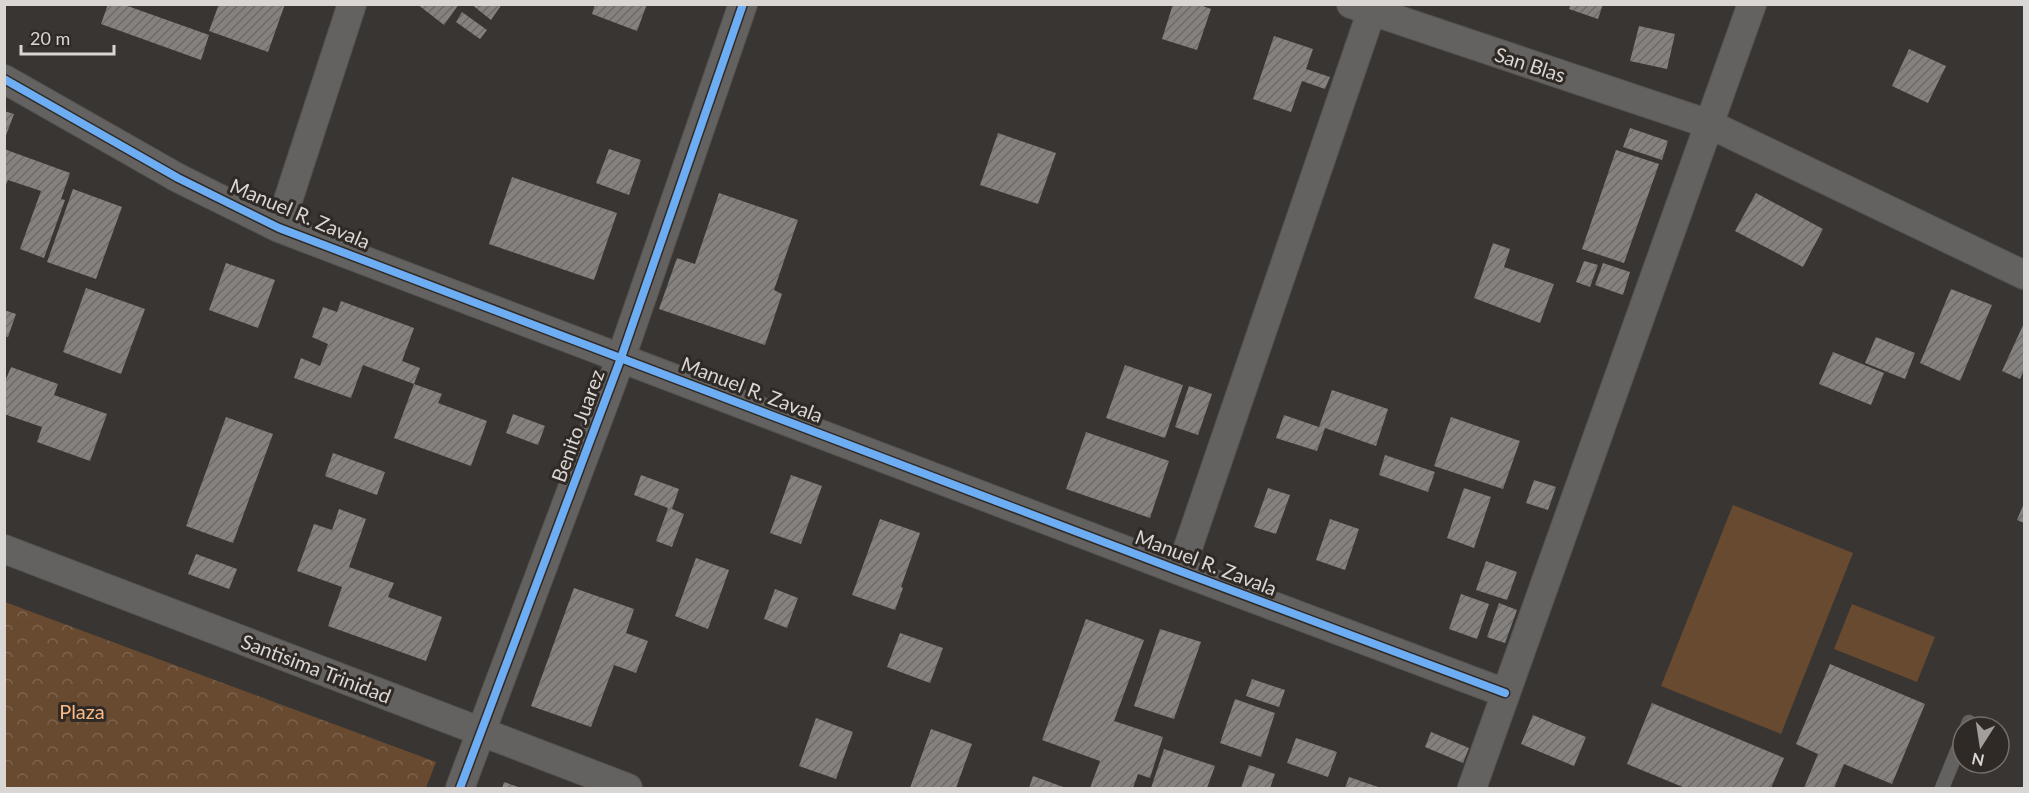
<svg xmlns="http://www.w3.org/2000/svg" width="2029" height="793" viewBox="0 0 2029 793" font-family="Lato,sans-serif">
<style>
.green{fill:#684a30}
.forest{fill:url(#forest-crowns)}
.building{fill:url(#building-hatch)}
.lines{fill:none;stroke-linecap:round;stroke-linejoin:round}
.service-casing{stroke:#54524f;stroke-width:15}
.minor-casing{stroke:#54524f;stroke-width:30}
.service{stroke:#646260;stroke-width:14}
.minor{stroke:#646260;stroke-width:28}
.cycleway-casing{stroke:#302a26;stroke-width:11}
.cycleway{stroke:#6dadf4;stroke-width:8}
.labels{text-anchor:middle;stroke-width:6;stroke-linejoin:round;paint-order:stroke}
.street-label{font-size:20px;fill:#dad6d3;stroke:#302a26}
.park-label{font-size:20px;fill:#fbba86;stroke:#302a26}
</style>
<defs>
<pattern id="forest-crowns" width="20" height="18" patternUnits="userSpaceOnUse" patternTransform="scale(1.5)"><rect width="20" height="18" fill="#684a30"/><path d="M2 6a3 3 0 1 1 6 0M12 15a3 3 0 1 1 6 0" fill="none" stroke="#7d634d"/></pattern>
<pattern id="building-hatch" width="6" height="6" patternUnits="userSpaceOnUse" patternTransform="scale(1.5)"><rect width="6" height="6" fill="#84817f"/><path d="M-1 1l2-2M0 6l6-6M5 7l2-2" fill="none" stroke="#6d6a69"/></pattern>
</defs>
<rect width="100%" height="100%" fill="#383532"/>
<!-- green -->
<path class="green" d="M 1733,505 L 1853,553 L 1781,734 L 1661,686 Z
M 1852,604 L 1935,637 L 1917,682 L 1834,649 Z"/>
<!-- forest -->
<path class="forest" d="M 5,602 L 436,762 L 426,788 L 5,788 Z"/>
<!-- building -->
<path class="building" d="M 108,4 L 122,4 L 209,35 L 201,60 L 101,24 Z
M 219,4 L 285,4 L 268,52 L 209,31 Z
M 417,4 L 459,4 L 444,25 Z
M 471,4 L 502,4 L 491,20 Z
M 595,4 L 647,4 L 637,31 L 592,14 Z
M 1173,4 L 1197,4 L 1211,9 L 1197,50 L 1162,39 Z
M 1571,4 L 1603,4 L 1598,19 L 1569,9 Z
M 462,12 L 487,30 L 480,39 L 456,22 Z
M 1639,26 L 1675,34 L 1667,69 L 1630,61 Z
M 1274,36 L 1313,49 L 1306,69 L 1330,77 L 1325,89 L 1302,81 L 1291,112 L 1253,99 Z
M 1909,49 L 1946,66 L 1928,103 L 1892,86 Z
M 4,111 L 14,114 L 5,138 L 4,138 Z
M 1630,128 L 1668,141 L 1662,160 L 1623,147 Z
M 998,133 L 1056,153 L 1038,204 L 980,185 Z
M 4,149 L 70,173 L 61,199 L 65,200 L 44,258 L 20,249 L 41,191 L 8,180 L 4,189 Z
M 609,149 L 641,160 L 629,195 L 596,183 Z
M 1616,150 L 1659,164 L 1624,263 L 1582,249 Z
M 512,177 L 617,213 L 594,280 L 489,244 Z
M 73,189 L 122,207 L 96,279 L 47,262 Z
M 719,193 L 798,220 L 774,290 L 782,294 L 765,345 L 659,309 L 677,258 L 695,264 Z
M 1756,193 L 1823,229 L 1803,267 L 1735,231 Z
M 1493,243 L 1510,249 L 1504,267 L 1554,284 L 1540,323 L 1474,298 Z
M 1584,261 L 1598,265 L 1590,287 L 1576,282 Z
M 226,263 L 275,280 L 258,328 L 209,310 Z
M 1603,263 L 1630,272 L 1623,295 L 1595,285 Z
M 86,288 L 145,309 L 121,374 L 63,352 Z
M 1951,289 L 1992,305 L 1960,381 L 1920,363 Z
M 341,301 L 414,328 L 402,361 L 420,368 L 414,384 L 363,365 L 351,398 L 294,378 L 301,358 L 320,366 L 328,344 L 312,337 L 323,307 L 337,312 Z
M 4,310 L 16,314 L 8,337 L 4,336 Z
M 2024,323 L 2024,370 L 2020,379 L 2002,371 Z
M 1876,337 L 1915,353 L 1905,379 L 1865,363 Z
M 1833,352 L 1884,373 L 1871,405 L 1819,384 Z
M 1125,365 L 1183,385 L 1165,438 L 1106,418 Z
M 11,367 L 58,384 L 54,395 L 107,414 L 90,461 L 37,442 L 42,427 L 4,414 L 4,384 Z
M 414,384 L 442,394 L 438,403 L 487,421 L 471,466 L 394,438 Z
M 1189,386 L 1212,394 L 1198,435 L 1175,427 Z
M 1332,390 L 1388,409 L 1376,446 L 1325,428 L 1317,451 L 1276,438 L 1284,415 L 1319,427 Z
M 513,414 L 545,426 L 538,445 L 506,433 Z
M 226,417 L 273,434 L 233,543 L 186,526 Z
M 1451,417 L 1520,441 L 1503,489 L 1434,466 Z
M 1086,432 L 1169,461 L 1150,518 L 1066,489 Z
M 333,453 L 385,472 L 377,495 L 325,476 Z
M 1385,455 L 1435,472 L 1428,492 L 1379,475 Z
M 641,475 L 679,489 L 672,509 L 684,514 L 672,547 L 656,541 L 668,508 L 634,495 Z
M 791,475 L 822,486 L 801,544 L 770,533 Z
M 1534,480 L 1556,487 L 1548,510 L 1526,503 Z
M 1268,488 L 1290,495 L 1276,534 L 1254,527 Z
M 1464,488 L 1491,497 L 1474,548 L 1447,538 Z
M 2024,503 L 2024,523 L 2017,520 Z
M 339,509 L 366,519 L 349,567 L 394,583 L 388,597 L 442,617 L 426,661 L 328,626 L 342,587 L 297,571 L 314,524 L 332,530 Z
M 880,519 L 920,533 L 901,587 L 903,588 L 895,610 L 852,595 Z
M 1330,519 L 1359,529 L 1345,570 L 1316,560 Z
M 196,554 L 237,569 L 229,589 L 188,574 Z
M 696,558 L 729,570 L 708,629 L 675,616 Z
M 1486,561 L 1517,572 L 1507,600 L 1476,590 Z
M 574,588 L 634,609 L 626,633 L 648,641 L 636,673 L 614,665 L 591,727 L 531,706 Z
M 775,589 L 798,598 L 787,628 L 764,619 Z
M 1461,594 L 1489,604 L 1477,639 L 1449,629 Z
M 1499,603 L 1517,610 L 1505,643 L 1487,637 Z
M 1086,619 L 1144,640 L 1114,721 L 1163,737 L 1150,778 L 1138,774 L 1133,788 L 1090,788 L 1100,761 L 1042,740 Z
M 1160,629 L 1201,642 L 1174,719 L 1134,706 Z
M 900,633 L 943,648 L 930,683 L 887,667 Z
M 1830,664 L 1925,704 L 1892,784 L 1844,764 L 1834,788 L 1804,788 L 1818,754 L 1796,744 Z
M 1252,679 L 1285,690 L 1279,707 L 1246,696 Z
M 1235,699 L 1275,713 L 1261,757 L 1220,743 Z
M 1652,703 L 1784,758 L 1771,788 L 1685,788 L 1627,764 Z
M 1533,715 L 1586,737 L 1574,766 L 1521,744 Z
M 816,718 L 853,732 L 836,779 L 799,766 Z
M 931,729 L 972,744 L 956,788 L 910,788 Z
M 1431,732 L 1469,748 L 1463,763 L 1425,747 Z
M 1296,738 L 1337,752 L 1328,777 L 1287,763 Z
M 1164,749 L 1215,766 L 1207,788 L 1151,788 Z
M 1249,765 L 1275,774 L 1270,788 L 1241,788 Z
M 1033,776 L 1066,788 L 1029,788 Z
M 1349,777 L 1381,788 L 1345,788 Z
M 504,782 L 521,788 L 502,788 Z"/>
<g class="lines">
<defs>
<path id="service" d="M 1967,727 L 1969,722
M 1942,788 L 1963,737"/>
<path id="minor" d="M 1351,4 L 1709,124 L 2024,275
M 4,79 L 178,178 L 279,228 L 1180,571 L 1505,693
M 279,228 L 352,4
M 4,549 L 628,788
M 1180,571 L 1374,4
M 460,788 L 621,358 L 743,4
M 1472,788 L 1752,4"/>
</defs>
<!-- service casing -->
<use href="#service" class="service-casing"/>
<!-- minor casing -->
<use href="#minor" class="minor-casing"/>
<!-- service -->
<use href="#service" class="service"/>
<!-- minor -->
<use href="#minor" class="minor"/>
<defs>
<path id="cycleway" d="M 4,79 L 178,178 L 279,228 L 1180,571 L 1505,693
M 460,788 L 621,358 L 743,4"/>
</defs>
<!-- cycleway casing -->
<use href="#cycleway" class="cycleway-casing"/>
<!-- cycleway -->
<use href="#cycleway" class="cycleway"/>
</g>
<g class="labels">
<!-- street labels -->
<g class="street-label">
<text transform="translate(1530 65) rotate(18)" y="7">San Blas</text>
<text transform="translate(300 214) rotate(23)" y="7">Manuel R. Zavala</text>
<text transform="translate(752 390) rotate(21)" y="7">Manuel R. Zavala</text>
<text transform="translate(578 426) rotate(-70)" y="7">Benito Juarez</text>
<text transform="translate(1206 563) rotate(21)" y="7">Manuel R. Zavala</text>
<text transform="translate(316 669) rotate(21)" y="7">Santisima Trinidad</text>
</g>
<!-- park labels -->
<g class="park-label">
<text x="82" y="719">Plaza</text>
</g>
</g>
<!-- border -->
<rect width="2029" height="793" fill="none" stroke="#dad6d3" stroke-width="12"/>
<!-- north arrow -->
<g transform="translate(1981 745) rotate(192)"><circle r="28" fill="#302a26" stroke="#746f6b" stroke-width="1.5"/>
<path d="M0-4.5L10 22L0 15L-10 22Z" fill="#a19e9b"/>
<text y="-9" font-size="16" font-weight="bold" text-anchor="middle" fill="#dad6d3">N</text>
</g>
<!-- scale -->
<path d="M21 45v9h93v-9" fill="none" stroke="#dad6d3" stroke-width="3"/>
<text x="30" y="45" font-size="18" fill="#dad6d3" stroke="#302a26" stroke-width="4.5" paint-order="stroke">20 m</text>
</svg>
